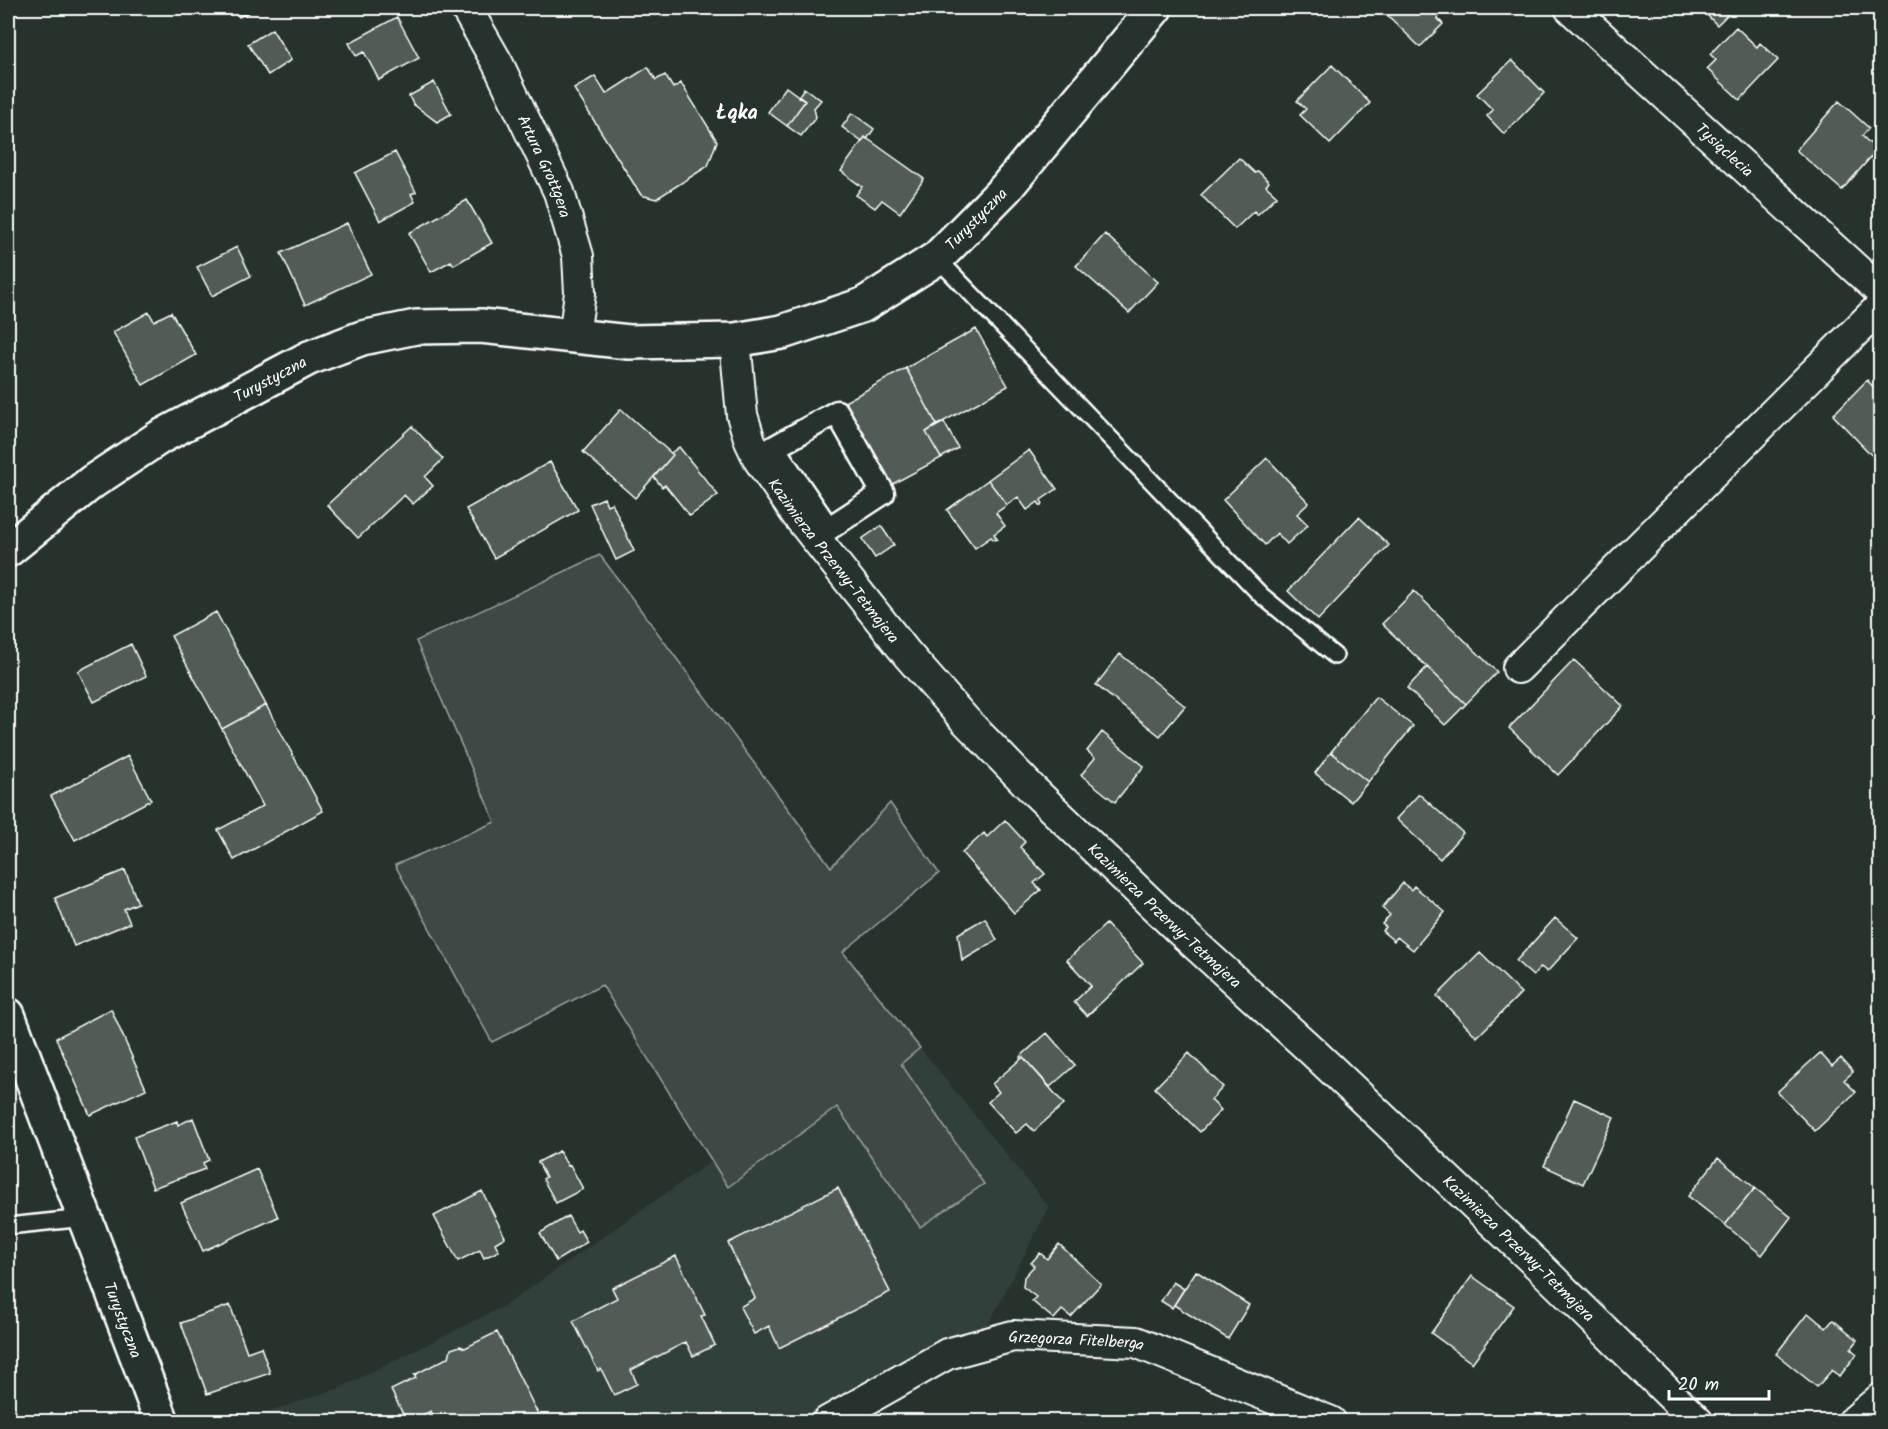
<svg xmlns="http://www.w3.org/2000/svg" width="1888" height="1429" viewBox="0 0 1888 1429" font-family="Kalam,sans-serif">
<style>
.built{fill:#333f3a}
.green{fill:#3e4944;stroke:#9ea4a2;stroke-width:1.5}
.building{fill:#515c57;stroke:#fff;stroke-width:1.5}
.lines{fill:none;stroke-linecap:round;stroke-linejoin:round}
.service-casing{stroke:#fff;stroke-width:20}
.pedestrian-casing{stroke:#fff;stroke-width:27}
.minor-casing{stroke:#fff;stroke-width:34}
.secondary-casing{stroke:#fff;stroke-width:38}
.service{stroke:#26332d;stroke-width:15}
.pedestrian{stroke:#26332d;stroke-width:22}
.minor{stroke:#26332d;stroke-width:30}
.secondary{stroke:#26332d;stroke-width:33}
.labels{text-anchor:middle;stroke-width:4.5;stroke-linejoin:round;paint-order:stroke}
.street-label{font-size:16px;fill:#fff;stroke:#26332d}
.quarter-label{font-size:20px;font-weight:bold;fill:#fff;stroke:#26332d}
</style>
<rect width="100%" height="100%" fill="#26332d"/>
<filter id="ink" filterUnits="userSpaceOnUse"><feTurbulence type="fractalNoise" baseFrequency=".0167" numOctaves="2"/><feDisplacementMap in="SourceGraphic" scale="12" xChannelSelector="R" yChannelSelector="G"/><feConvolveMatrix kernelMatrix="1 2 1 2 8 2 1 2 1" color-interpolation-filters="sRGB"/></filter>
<g filter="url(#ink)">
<!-- built -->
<path class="built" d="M 920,1048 L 1049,1207 L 988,1325 L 813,1421 L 238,1422 L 340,1388 L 504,1306 L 712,1161 L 729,1187 L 837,1107 L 901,1063 Z"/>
<!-- green -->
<path class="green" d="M 600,555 L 831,867 L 890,803 L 939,873 L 843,952 L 920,1048 L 901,1064 L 984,1184 L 920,1227 L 837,1107 L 728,1187 L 602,985 L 492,1042 L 395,865 L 495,822 L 416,641 Z"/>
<!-- building -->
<path class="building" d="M 234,8 L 259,8 L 239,17 Z
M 1380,8 L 1447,8 L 1437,18 L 1443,24 L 1420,47 Z
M 1700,8 L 1734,8 L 1717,25 Z
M 397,17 L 419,58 L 379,80 L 364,52 L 356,56 L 349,43 Z
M 1736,27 L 1757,47 L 1760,43 L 1778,60 L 1740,100 L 1707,69 L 1716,60 L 1710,54 Z
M 272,29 L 291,60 L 268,75 L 248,44 Z
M 1512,60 L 1544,93 L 1504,134 L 1487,116 L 1493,110 L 1477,94 Z
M 1332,65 L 1370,103 L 1330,144 L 1300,115 L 1306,109 L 1297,101 Z
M 648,67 L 656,80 L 665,75 L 673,88 L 681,83 L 717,141 L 708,166 L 656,199 L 641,195 L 574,89 L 595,76 L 606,94 Z
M 434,82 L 451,114 L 437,122 L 413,104 L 409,96 Z
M 786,87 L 805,101 L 787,126 L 768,112 Z
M 804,88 L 821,100 L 814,108 L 816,117 L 801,136 L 787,126 L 805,101 L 798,97 Z
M 1839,101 L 1869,128 L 1862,136 L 1877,150 L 1842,190 L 1796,150 Z
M 852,113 L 874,129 L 867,139 L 865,137 L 862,142 L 842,127 Z
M 865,137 L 924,179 L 900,213 L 882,200 L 875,208 L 856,195 L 862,187 L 841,171 Z
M 395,152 L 416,192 L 411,194 L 415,202 L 380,221 L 355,173 Z
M 1239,158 L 1255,173 L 1258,171 L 1269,182 L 1266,186 L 1277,196 L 1257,215 L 1254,211 L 1235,229 L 1201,195 Z
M 467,200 L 492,243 L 454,265 L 451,261 L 431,272 L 409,233 Z
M 347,223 L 371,274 L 305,305 L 281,253 Z
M 1105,234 L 1158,282 L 1129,313 L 1076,266 Z
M 237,247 L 251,276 L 212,296 L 197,267 Z
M 149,312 L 154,321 L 171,312 L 196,355 L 143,385 L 113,332 Z
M 976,329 L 1008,386 L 937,425 L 906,368 Z
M 906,368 L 937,425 L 926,432 L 941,458 L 887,487 L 841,404 Z
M 1867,380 L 1880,394 L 1880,464 L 1833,415 Z
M 621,409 L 673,455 L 635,498 L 583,452 Z
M 944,422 L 958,448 L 941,458 L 926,432 Z
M 412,426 L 443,459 L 425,477 L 433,486 L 413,504 L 404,495 L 358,538 L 327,505 Z
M 679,447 L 718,495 L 690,516 L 665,485 L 662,487 L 654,477 L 673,455 L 671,453 Z
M 1029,450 L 1057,489 L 1041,500 L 1043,504 L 1041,506 L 1038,502 L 1027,510 L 1018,497 L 1007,505 L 988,480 Z
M 1267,458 L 1309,503 L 1297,514 L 1308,525 L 1287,544 L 1277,533 L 1265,545 L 1223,500 Z
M 550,462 L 578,510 L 494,558 L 466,509 Z
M 988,480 L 1007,505 L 996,513 L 1005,526 L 994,534 L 997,539 L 994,540 L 991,537 L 975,548 L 947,510 Z
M 604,498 L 607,505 L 612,503 L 634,551 L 616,560 L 590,504 Z
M 1359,517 L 1389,545 L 1318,620 L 1288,591 Z
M 881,526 L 894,545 L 875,558 L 862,539 Z
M 1414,591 L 1497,672 L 1466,704 L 1382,624 Z
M 216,612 L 266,705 L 222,729 L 171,636 Z
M 131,644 L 146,676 L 94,702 L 78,671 Z
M 1120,654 L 1185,706 L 1160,736 L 1096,685 Z
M 1574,660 L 1623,706 L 1558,775 L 1509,728 Z
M 1427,667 L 1466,704 L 1445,725 L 1407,688 Z
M 1376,697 L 1413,726 L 1368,782 L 1331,752 Z
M 266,705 L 323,811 L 234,860 L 218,830 L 263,806 L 222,729 Z
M 1102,732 L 1144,766 L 1115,802 L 1081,775 L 1095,758 L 1087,751 Z
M 1331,752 L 1368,782 L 1351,802 L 1315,773 Z
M 128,756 L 151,800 L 75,840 L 51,796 Z
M 1419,794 L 1463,833 L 1440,859 L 1396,819 Z
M 1005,820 L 1025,842 L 1020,847 L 1045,874 L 1034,883 L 1041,890 L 1014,913 L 962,853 L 984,833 L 987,837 Z
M 125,870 L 138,903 L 124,909 L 130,923 L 74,946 L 55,898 Z
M 1403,883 L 1411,890 L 1414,886 L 1445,912 L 1413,950 L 1397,937 L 1394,941 L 1382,931 L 1386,927 L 1382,924 L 1390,915 L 1382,908 Z
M 985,918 L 997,940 L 962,961 L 958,934 Z
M 1555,918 L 1578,938 L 1547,972 L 1541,967 L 1533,976 L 1516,961 Z
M 1106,924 L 1143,963 L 1087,1016 L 1074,1002 L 1091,986 L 1067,960 Z
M 1480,953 L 1521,993 L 1477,1037 L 1437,996 Z
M 111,1009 L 146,1089 L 90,1115 L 56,1038 Z
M 1047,1033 L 1075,1065 L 1050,1087 L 1023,1057 L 1021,1059 L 1020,1057 Z
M 1189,1053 L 1223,1087 L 1211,1100 L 1221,1110 L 1200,1132 L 1155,1088 Z
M 1820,1053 L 1832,1066 L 1841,1058 L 1853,1072 L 1844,1080 L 1856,1092 L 1815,1131 L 1777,1092 Z
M 1023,1057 L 1064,1104 L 1034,1131 L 1027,1124 L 1016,1133 L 988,1102 L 999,1092 L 992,1084 Z
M 1574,1099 L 1614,1117 L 1583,1184 L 1544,1166 Z
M 193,1118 L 209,1160 L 203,1163 L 205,1169 L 153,1188 L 134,1137 L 177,1121 L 178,1125 Z
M 559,1151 L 568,1166 L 570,1165 L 583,1189 L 556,1203 L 543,1179 L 546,1177 L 538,1162 Z
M 1718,1158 L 1755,1188 L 1725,1225 L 1688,1196 Z
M 257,1169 L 278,1217 L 203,1251 L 181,1203 Z
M 838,1188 L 890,1292 L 779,1348 L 769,1326 L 754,1334 L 740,1307 L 755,1298 L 728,1243 Z
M 1755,1188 L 1791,1217 L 1762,1255 L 1725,1225 Z
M 482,1191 L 505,1237 L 495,1243 L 499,1251 L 484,1258 L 480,1250 L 458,1261 L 434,1216 Z
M 568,1216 L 577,1232 L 580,1230 L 587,1242 L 556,1261 L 540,1233 Z
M 1059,1244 L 1101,1284 L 1071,1317 L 1062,1310 L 1054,1319 L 1032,1301 L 1036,1297 L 1023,1287 L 1024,1277 L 1034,1266 L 1031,1263 L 1040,1253 L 1047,1259 Z
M 676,1256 L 705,1315 L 701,1316 L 715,1345 L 693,1356 L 686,1342 L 631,1370 L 637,1384 L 614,1395 L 601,1369 L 598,1371 L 573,1321 L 617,1298 L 612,1288 Z
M 1196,1271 L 1249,1305 L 1228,1339 L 1174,1305 Z
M 1472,1276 L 1514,1306 L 1472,1363 L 1431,1333 Z
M 1173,1282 L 1184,1289 L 1172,1308 L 1161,1301 Z
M 230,1305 L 247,1352 L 261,1347 L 270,1373 L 207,1394 L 181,1323 Z
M 1808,1313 L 1826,1328 L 1833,1320 L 1858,1340 L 1851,1349 L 1857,1354 L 1839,1377 L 1832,1370 L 1817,1387 L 1776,1354 Z
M 497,1332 L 542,1422 L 436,1422 L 431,1411 L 407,1422 L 391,1390 L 416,1378 L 414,1375 L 449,1357 L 451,1349 L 460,1346 L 465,1348 Z
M 8,1359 L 13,1411 L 8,1412 Z"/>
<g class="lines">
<defs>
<path id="service" d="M 937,258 L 1261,595 L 1335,656
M 8,1226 L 85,1218"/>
<path id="pedestrian" d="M 837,412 L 883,493 L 828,529 L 773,448 Z"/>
<g id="minor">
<path id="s1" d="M 466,8 L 498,64 L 559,192 L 578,256 L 580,293 L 574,336"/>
<path id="s2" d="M 1570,8 L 1880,291"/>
<path id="s3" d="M 735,340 L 742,415 L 750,441 L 759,460 L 797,515 L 907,654 L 965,720 L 1033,790 L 1177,928 L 1311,1050 L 1541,1268 L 1698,1422"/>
<path d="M 1518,668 L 1880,307"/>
<path id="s4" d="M 827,1422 L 947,1354 L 1013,1336 L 1136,1342 L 1331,1422"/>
<path d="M 1853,1422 L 1880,1399"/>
</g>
<g id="secondary">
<path id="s5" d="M 8,550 L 92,482 L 160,437 L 309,358 L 362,338 L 416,327 L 481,326 L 629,342 L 735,340 L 782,332 L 863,305 L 937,258 L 1006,188 L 1155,8"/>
<path id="s6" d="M 8,1015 L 162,1422"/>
</g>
</defs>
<!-- service casing -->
<use href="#service" class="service-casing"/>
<!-- pedestrian casing -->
<use href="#pedestrian" class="pedestrian-casing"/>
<!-- minor casing -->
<use href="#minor" class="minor-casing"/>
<!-- secondary casing -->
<use href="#secondary" class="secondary-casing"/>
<!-- service -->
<use href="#service" class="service"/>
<!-- pedestrian -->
<use href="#pedestrian" class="pedestrian"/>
<!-- minor -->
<use href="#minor" class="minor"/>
<!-- secondary -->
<use href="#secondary" class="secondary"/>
</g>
</g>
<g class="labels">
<!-- street labels -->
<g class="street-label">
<text dy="6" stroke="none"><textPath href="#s2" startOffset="210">Tysiąclecia</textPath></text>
<text dy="6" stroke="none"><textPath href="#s1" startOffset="177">Artura Grottgera</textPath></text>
<text dy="6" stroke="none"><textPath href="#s5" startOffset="1066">Turystyczna</textPath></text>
<text dy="6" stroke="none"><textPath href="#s5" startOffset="314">Turystyczna</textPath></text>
<text dy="6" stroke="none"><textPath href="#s3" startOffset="249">Kazimierza Przerwy-Tetmajera</textPath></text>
<text dy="6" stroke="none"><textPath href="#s3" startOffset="735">Kazimierza Przerwy-Tetmajera</textPath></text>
<text dy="6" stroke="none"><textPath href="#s3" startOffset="1221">Kazimierza Przerwy-Tetmajera</textPath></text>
<text dy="6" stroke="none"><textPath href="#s6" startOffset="326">Turystyczna</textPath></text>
<text dy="6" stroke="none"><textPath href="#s4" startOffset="270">Grzegorza Fitelberga</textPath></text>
</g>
<!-- quarter labels -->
<g class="quarter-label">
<text x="737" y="119">Łąka</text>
</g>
</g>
<!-- margin -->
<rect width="1888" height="1429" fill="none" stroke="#26332d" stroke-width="30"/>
<rect x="15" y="15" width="1858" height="1399" fill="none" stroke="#fff" stroke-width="2" filter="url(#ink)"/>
<!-- scale -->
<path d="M1669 1390v9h100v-9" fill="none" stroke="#ffffff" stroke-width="3"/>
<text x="1678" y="1390" font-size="18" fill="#ffffff" stroke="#26332d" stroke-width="4.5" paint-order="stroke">20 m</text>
</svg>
